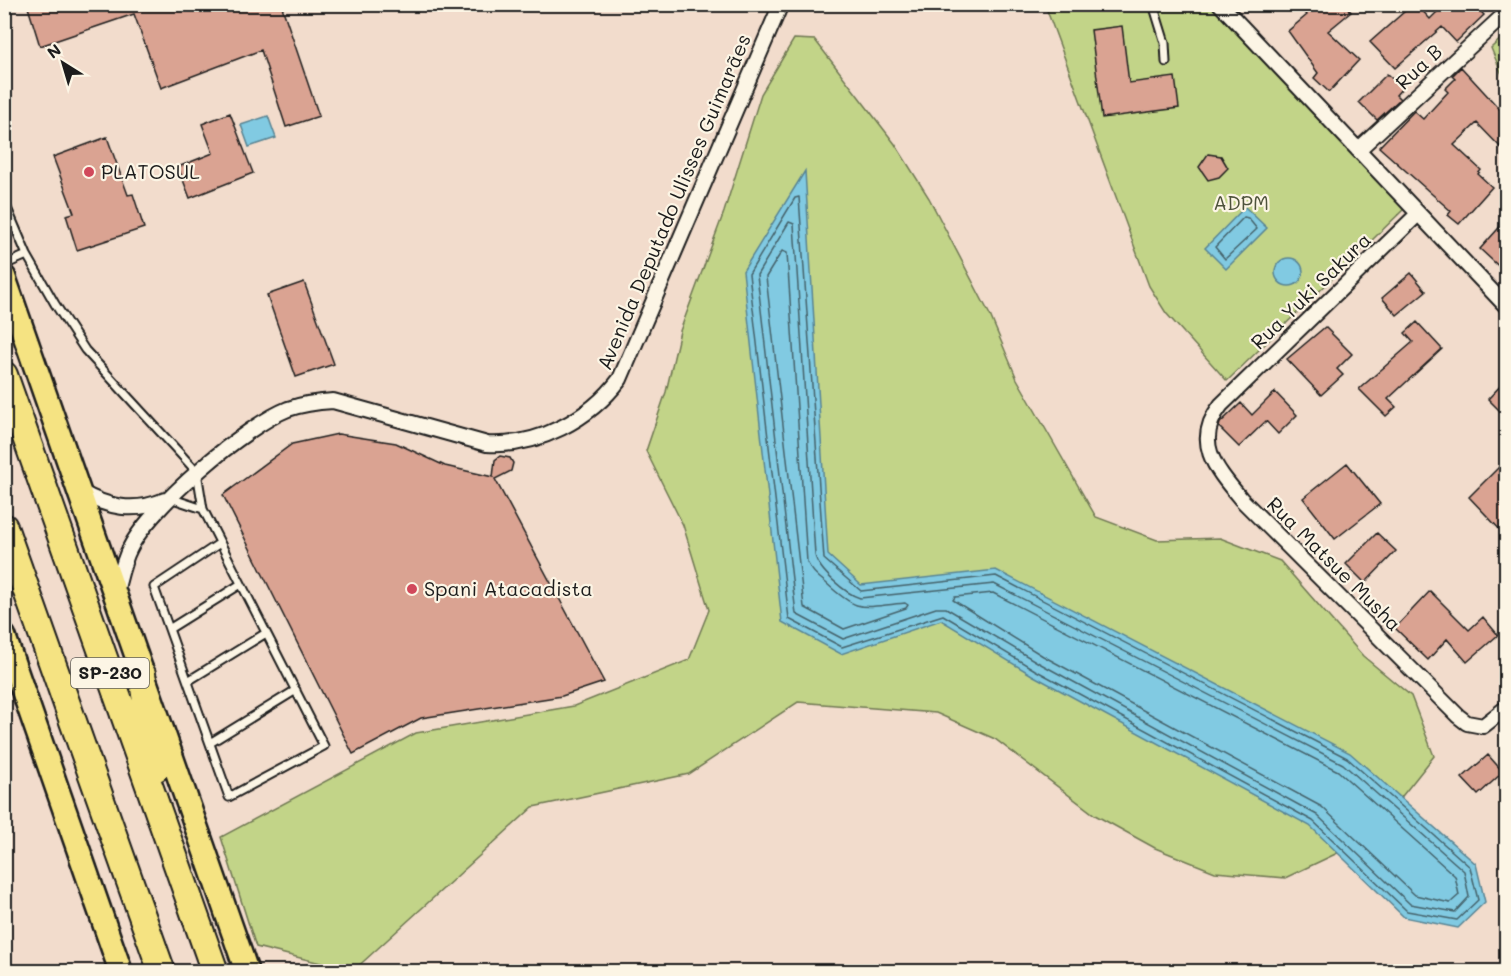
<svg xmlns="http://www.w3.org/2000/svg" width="1511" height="976" viewBox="0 0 1511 976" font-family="Mali,sans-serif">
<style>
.green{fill:#c2d488;stroke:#6f7852;stroke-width:1.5}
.water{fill:#81cae2;stroke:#598493;stroke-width:1.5}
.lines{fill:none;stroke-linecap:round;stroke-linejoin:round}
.shore{stroke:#44626b;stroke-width:1.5}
.building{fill:#daa392;stroke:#1c1c1c;stroke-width:1.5}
.service-casing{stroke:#1c1c1c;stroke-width:11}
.minor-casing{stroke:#1c1c1c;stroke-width:18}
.primary-casing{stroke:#1c1c1c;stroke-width:27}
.motorway-casing{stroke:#1c1c1c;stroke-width:30}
.service{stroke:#fcf5e5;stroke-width:7}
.minor{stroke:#fcf5e5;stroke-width:14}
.primary{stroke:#f5e382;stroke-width:22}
.motorway{stroke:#f5e382;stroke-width:26}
.poi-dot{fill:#d1495b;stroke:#fcf5e5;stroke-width:2}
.labels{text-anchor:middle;stroke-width:4.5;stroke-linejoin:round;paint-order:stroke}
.shield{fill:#fcf5e5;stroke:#5f5d58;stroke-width:1.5}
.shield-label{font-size:18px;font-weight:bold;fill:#1c1c1c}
.street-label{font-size:20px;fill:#1c1c1c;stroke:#fcf5e5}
.poi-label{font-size:20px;fill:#1c1c1c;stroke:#fcf5e5;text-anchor:start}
.park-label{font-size:20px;fill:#4e533c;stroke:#fcf5e5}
</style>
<rect width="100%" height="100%" fill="#f2dccc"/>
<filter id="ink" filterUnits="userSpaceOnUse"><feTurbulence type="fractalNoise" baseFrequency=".0167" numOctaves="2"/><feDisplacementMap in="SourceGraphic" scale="12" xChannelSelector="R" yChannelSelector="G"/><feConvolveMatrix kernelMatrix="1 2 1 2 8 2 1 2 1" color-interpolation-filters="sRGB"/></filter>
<g filter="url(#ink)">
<!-- green -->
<path class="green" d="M 1045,5 L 1212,5 L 1405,208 L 1227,381 L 1166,313 L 1149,286 Z
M 1506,34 L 1506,84 L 1491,48 Z
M 794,39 L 815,40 L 895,144 L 929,198 L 990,315 L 1017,379 L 1096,517 L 1157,540 L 1220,538 L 1280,561 L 1363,656 L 1411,696 L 1434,756 L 1395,805 L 1346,849 L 1285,878 L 1215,872 L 1155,848 L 1095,815 L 995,739 L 936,713 L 798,702 L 689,774 L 533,807 L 353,971 L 256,947 L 221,837 L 416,733 L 574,706 L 689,660 L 709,610 L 683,525 L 646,451 L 666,392 L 680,331 L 724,212 L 761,94 Z"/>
<!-- water -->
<path class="water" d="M 268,116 L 276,138 L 249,147 L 241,125 Z
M 805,171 L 828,555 L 861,585 L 996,570 L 1350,753 L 1476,864 L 1485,902 L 1458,928 L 1404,917 L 1310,826 L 1032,675 L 941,620 L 841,654 L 782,622 L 743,271 Z
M 1245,207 L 1267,228 L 1226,269 L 1205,248 Z
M1275 272a14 14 0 1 1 28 0a14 14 0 1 1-28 0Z"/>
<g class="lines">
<!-- shore -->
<path class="shore" d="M 799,197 L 824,559 L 861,591 L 996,576 L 1347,758 L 1470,867 L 1478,900 L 1457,920 L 1407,911 L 1313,821 L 1035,670 L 943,615 L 842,647 L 789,619 L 749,274 L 795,198 Z
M 1244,217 L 1248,218 L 1257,229 L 1225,259 L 1215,247 Z
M 789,222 L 794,224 L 815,555 C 818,570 846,594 860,598 L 994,584 L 1343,764 L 1464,871 L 1469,897 L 1455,912 L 1410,904 L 1317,815 L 1039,663 L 946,608 L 936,608 L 843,639 L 796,614 L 757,275 Z
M 782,251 L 787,253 L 807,562 C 811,571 818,577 826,583 C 860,614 860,607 905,603 L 908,605 L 906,608 L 844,629 L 804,607 L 766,277 Z
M 993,593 L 1338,771 L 1455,876 L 1459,895 L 1450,903 L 1415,895 L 1322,807 L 1043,656 L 953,600 L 955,597 Z"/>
</g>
<!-- building -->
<path class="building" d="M 27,4 L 281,4 L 319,116 L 286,127 L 261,50 L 161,88 L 134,14 L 40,46 Z
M 1298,4 L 1344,4 L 1351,12 L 1328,31 L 1359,60 L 1329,92 L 1314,78 L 1318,73 L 1288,31 L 1307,15 Z
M 1413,4 L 1416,4 L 1430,19 L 1445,4 L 1474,4 L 1484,15 L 1456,42 L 1442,27 L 1395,68 L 1370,42 Z
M 1122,26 L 1129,83 L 1175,77 L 1179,108 L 1102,118 L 1091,30 Z
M 1461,67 L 1506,116 L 1506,153 L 1477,123 L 1454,145 L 1481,170 L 1478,174 L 1492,187 L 1459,224 L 1448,215 L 1451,211 L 1379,147 L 1414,111 L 1423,119 L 1448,92 L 1445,89 L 1455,79 L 1452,76 Z
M 1387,74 L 1402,88 L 1396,95 L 1400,99 L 1377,120 L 1359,102 Z
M 230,113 L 253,173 L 190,198 L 178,167 L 213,153 L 202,124 Z
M 107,137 L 128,195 L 133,194 L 144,228 L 77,250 L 66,215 L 74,213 L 53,157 Z
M 1208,154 L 1221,156 L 1228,168 L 1219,177 L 1208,180 L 1199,167 Z
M 1506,220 L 1506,273 L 1480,249 Z
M 1411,273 L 1426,291 L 1397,315 L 1382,298 Z
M 304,282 L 334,364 L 296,377 L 267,295 Z
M 1417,322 L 1442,349 L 1388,399 L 1396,407 L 1386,416 L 1359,389 L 1413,342 L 1405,333 Z
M 1325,327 L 1352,354 L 1337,369 L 1343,375 L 1321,395 L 1287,359 Z
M 1506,380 L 1506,417 L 1488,399 Z
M 1275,392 L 1297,415 L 1278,434 L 1266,421 L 1239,447 L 1219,427 L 1220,423 L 1241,403 L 1252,415 Z
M 338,434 L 396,443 L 445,466 L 493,477 L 495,460 L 500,456 L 510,458 L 513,463 L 511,471 L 495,479 L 604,682 L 562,696 L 421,718 L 353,754 L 223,495 L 292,444 Z
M 1506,460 L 1506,536 L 1469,497 Z
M 1347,463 L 1380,504 L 1335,539 L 1303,498 Z
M 1377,533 L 1396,551 L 1365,583 L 1346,564 Z
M 1430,591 L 1469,630 L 1483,617 L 1498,635 L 1467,662 L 1447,639 L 1428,660 L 1395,628 Z
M 1488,755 L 1503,772 L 1478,795 L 1462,778 Z"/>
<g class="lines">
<defs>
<path id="service" d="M 1153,4 L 1165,43 L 1166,62
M 4,201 L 27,255 L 4,265
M 27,255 L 55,304 L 85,350 L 197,472 L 203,509 L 324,746 L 229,797 L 154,587 L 220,543
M 170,498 L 203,509
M 169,629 L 241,584
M 188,681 L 266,633
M 210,743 L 296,690"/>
<path id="minor" d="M 1220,4 L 1506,306
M 1358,150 L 1506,13
M 1418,214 L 1221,405 C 1192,442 1216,469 1241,499 L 1458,716 L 1467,723 L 1483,726 L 1506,708
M 79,491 C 108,508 134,513 165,500
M 116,592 C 120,577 123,561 130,548 C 150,507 245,426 288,409 C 302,404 317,402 333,401 L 487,444 C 538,447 590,419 620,379 L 781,4"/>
<path id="primary" d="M 4,277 L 247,972
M 4,636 L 121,972"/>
<path id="motorway" d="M 4,375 L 215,972
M 4,527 L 162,972
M 142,674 L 156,768"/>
</defs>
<!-- service casing -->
<use href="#service" class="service-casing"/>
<!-- minor casing -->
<use href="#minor" class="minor-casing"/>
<!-- primary casing -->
<use href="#primary" class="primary-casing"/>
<!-- motorway casing -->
<use href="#motorway" class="motorway-casing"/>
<!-- service -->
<use href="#service" class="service"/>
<!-- minor -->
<use href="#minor" class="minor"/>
<!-- primary -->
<use href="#primary" class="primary"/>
<!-- motorway -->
<use href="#motorway" class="motorway"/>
</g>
</g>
<!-- markers -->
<g class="poi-dot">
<circle cx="89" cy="172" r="6"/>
<circle cx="412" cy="589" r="6"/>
</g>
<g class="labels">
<!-- shield labels -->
<rect class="shield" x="71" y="658" width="78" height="30" rx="4.5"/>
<g class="shield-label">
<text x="110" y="679">SP-230</text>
</g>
<!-- street labels -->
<g class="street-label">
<text transform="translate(1419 67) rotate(-43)" y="7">Rua B</text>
<text transform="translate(674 202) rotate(-67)" y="7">Avenida Deputado Ulisses Guimarães</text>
<text transform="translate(1311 291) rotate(-44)" y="7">Rua Yuki Sakura</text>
<text transform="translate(1334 564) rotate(45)" y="7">Rua Matsue Musha</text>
</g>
<!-- poi labels -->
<g class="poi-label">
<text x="101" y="179">PLATOSUL</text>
<text x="424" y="596">Spani Atacadista</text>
</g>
<!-- park labels -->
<g class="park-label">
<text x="1241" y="210">ADPM</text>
</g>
</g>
<!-- margin -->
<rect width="1511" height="976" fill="none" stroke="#fcf5e5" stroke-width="24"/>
<rect x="12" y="12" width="1487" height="952" fill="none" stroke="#1c1c1c" stroke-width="2" filter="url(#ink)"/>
<!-- north arrow -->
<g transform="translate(63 63) rotate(323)" stroke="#fcf5e5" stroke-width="4.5" paint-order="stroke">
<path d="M0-4.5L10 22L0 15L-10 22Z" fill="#1c1c1c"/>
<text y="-9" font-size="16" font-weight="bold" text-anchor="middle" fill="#1c1c1c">N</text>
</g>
</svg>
